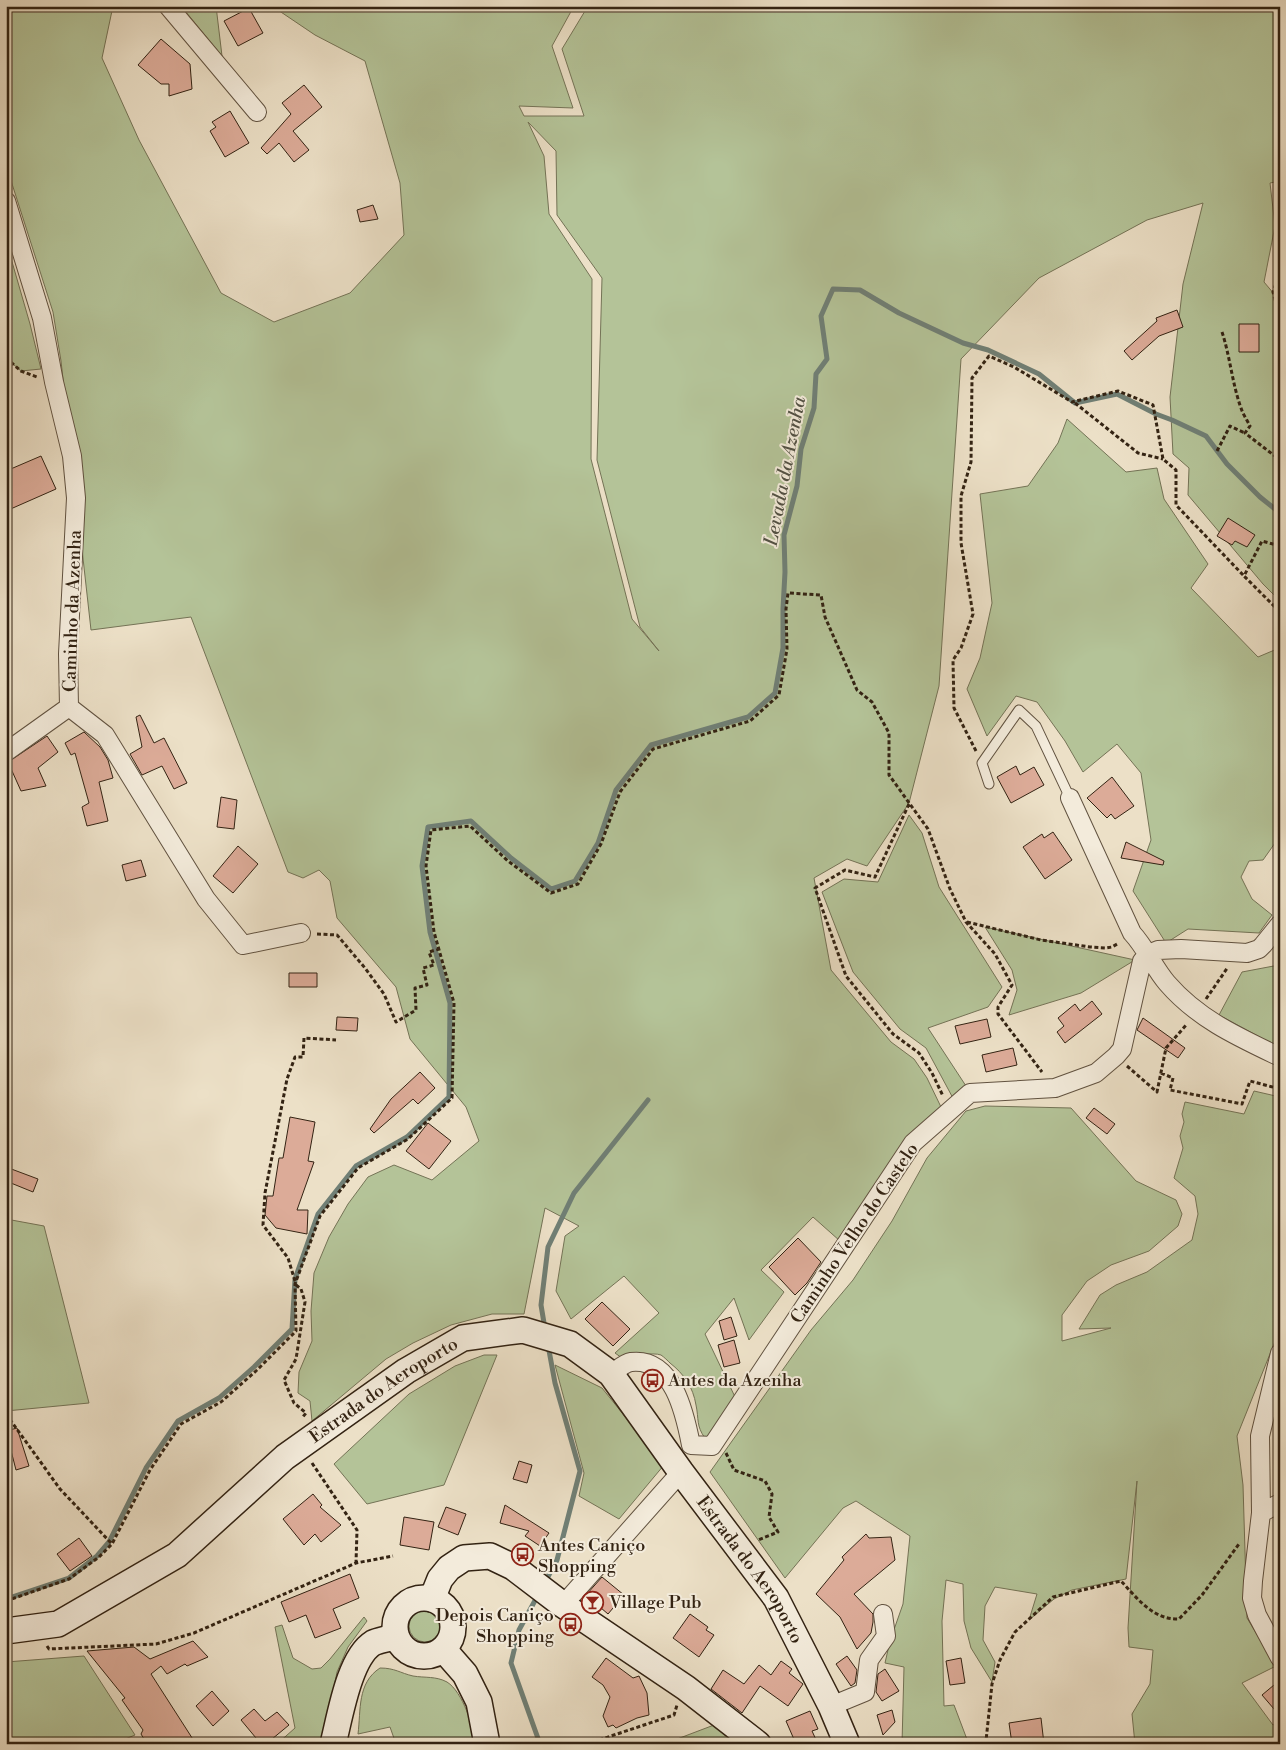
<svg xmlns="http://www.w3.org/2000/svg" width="1286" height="1750" viewBox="0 0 1286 1750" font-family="'Libre Bodoni',serif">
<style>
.green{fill:#b4c398;stroke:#747356;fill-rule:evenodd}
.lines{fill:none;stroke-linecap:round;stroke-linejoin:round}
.stream{stroke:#707f75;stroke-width:5}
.building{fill:#dcab98;stroke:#332313}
.lane-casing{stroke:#615240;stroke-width:11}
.street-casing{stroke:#615240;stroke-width:20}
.secondary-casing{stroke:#332313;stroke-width:28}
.path{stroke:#332313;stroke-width:3;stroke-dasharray:4 2.5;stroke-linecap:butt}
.lane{stroke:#f3ebdb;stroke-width:9}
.street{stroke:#f3ebdb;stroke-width:18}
.secondary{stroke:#f3ebdb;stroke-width:25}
.labels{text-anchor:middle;stroke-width:4;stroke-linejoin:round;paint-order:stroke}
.street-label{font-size:18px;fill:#332313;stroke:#f3ebdb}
.poi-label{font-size:18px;fill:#332313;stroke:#f3ebdb;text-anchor:start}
.water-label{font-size:19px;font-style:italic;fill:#525144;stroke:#f3ebdb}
</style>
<rect width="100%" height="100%" fill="#ece0c7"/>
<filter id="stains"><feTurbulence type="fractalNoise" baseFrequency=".004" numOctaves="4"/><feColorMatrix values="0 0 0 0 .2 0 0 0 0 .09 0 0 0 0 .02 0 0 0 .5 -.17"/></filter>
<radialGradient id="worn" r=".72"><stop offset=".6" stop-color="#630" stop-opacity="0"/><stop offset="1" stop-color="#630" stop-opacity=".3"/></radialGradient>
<!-- green -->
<path class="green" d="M 10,6 L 113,6 L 102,58 L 139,140 L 221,293 L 274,322 L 350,293 L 404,235 L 400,183 L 365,61 L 315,35 L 272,6 L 574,6 L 552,46 L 573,108 L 519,106 L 524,116 L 584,116 L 562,49 L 588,6 L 1280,6 L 1280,181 L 1270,183 L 1275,226 L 1264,282 L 1280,301 L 1280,601 L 1263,584 L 1188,495 L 1189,468 L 1173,454 L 1170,397 L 1183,284 L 1203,203 L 1147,220 L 1039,278 L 961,359 L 939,686 L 909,803 L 867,866 L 847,859 L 814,878 L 831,970 L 891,1042 L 914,1059 L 927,1078 L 941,1107 L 840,1241 L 813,1217 L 761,1270 L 784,1292 L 749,1340 L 734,1298 L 705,1334 L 736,1399 L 711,1438 L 705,1438 C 696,1426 699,1419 696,1405 C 693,1387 684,1374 670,1363 C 668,1361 664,1357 661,1355 C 653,1352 631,1356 622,1358 L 615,1353 L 659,1313 L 624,1276 L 571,1319 L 556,1291 L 565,1236 L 579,1226 L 545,1208 L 524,1314 L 492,1314 L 451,1325 L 413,1343 L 386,1359 L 312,1421 L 310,1401 L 298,1393 L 299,1372 L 312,1341 L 311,1311 L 314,1273 L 329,1237 L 348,1204 L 368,1177 L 394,1165 L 432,1180 L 479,1141 L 466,1107 L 410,1039 L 396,987 L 337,918 L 330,881 L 319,870 L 303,878 L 288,872 L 191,617 L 91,630 L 61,361 L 53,312 L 6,165 L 6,66 ZM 528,122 L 556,151 L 557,215 L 602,278 L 597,460 L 640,627 L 659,651 L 632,619 L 591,459 L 592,279 L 549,214 L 544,156 Z
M 181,6 L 216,6 L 222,56 Z
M 6,241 L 30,324 L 41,369 L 21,371 L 6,358 Z
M 1067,419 L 1126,472 L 1157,468 L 1164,499 L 1208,564 L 1191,588 L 1258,657 L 1277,649 L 1280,652 L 1280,836 L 1263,860 L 1249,861 L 1241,877 L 1252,899 L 1272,915 L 1259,933 L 1188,929 L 1166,943 L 1133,891 L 1151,840 L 1141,773 L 1117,744 L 1083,772 L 1065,741 L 1037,702 L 1016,696 L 987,736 L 967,689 L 980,658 L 992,603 L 980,494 L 1028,486 L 1058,443 Z
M 909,815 L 922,833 L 939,887 L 1002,987 L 988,1007 L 928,1028 L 966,1086 L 954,1100 L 926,1048 L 900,1029 L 853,972 L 822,892 L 844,879 L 878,882 Z
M 985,927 L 1135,960 L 1081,993 L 1009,1015 L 1017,990 L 1012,970 Z
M 1279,965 L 1280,965 L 1280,1048 L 1219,1015 L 1242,972 Z
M 1254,1091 L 1280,1097 L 1280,1329 L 1237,1436 L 1243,1485 L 1247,1618 L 1276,1666 L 1242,1683 L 1273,1725 L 1280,1722 L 1280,1744 L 1135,1744 L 1132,1714 L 1150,1684 L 1153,1650 L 1129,1647 L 1128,1628 L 1137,1481 L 1126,1579 L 1072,1590 L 1054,1599 L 1029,1620 L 1037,1594 L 995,1587 L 985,1606 L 983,1640 L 995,1662 L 992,1682 L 971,1648 L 964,1621 L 963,1584 L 946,1580 L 942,1621 L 944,1706 L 954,1705 L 968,1742 L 966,1744 L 902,1744 L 904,1667 L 885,1663 L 890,1641 L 903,1604 L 910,1536 L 856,1501 L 843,1508 L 785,1578 L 710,1472 L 811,1330 L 853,1280 L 892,1221 L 927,1158 L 966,1111 L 985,1106 L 1071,1108 L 1136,1181 L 1176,1200 L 1182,1214 L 1178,1226 L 1149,1251 L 1111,1265 L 1087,1281 L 1062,1315 L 1062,1341 L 1111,1328 L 1079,1329 L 1100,1295 L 1116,1285 L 1147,1272 L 1192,1240 L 1198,1214 L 1195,1196 L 1174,1178 L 1183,1148 L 1180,1136 L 1184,1122 L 1182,1114 L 1185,1102 L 1244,1114 Z
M 6,1219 L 44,1226 L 89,1403 L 6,1411 Z
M 484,1355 L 497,1355 L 444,1485 L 367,1504 L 334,1464 L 409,1394 L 455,1366 Z
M 555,1365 L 602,1388 L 664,1465 L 619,1519 L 579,1496 L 584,1473 Z
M409 1626a16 16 0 1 1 32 0a16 16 0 1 1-32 0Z
M 364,1617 L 367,1621 L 348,1647 L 337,1672 L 323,1744 L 277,1744 L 295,1728 L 275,1627 L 282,1625 L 293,1658 L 312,1669 L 321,1668 L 330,1659 Z
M 84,1656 L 135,1735 L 113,1744 L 6,1744 L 6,1662 Z
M 380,1668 C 395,1668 400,1673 413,1676 C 425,1678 436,1676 447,1682 C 463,1692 473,1727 477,1744 L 396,1744 L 390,1727 L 358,1734 C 361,1710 357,1683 380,1668 Z
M 714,1725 L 737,1744 L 664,1744 Z"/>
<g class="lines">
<!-- stream -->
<path class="stream" d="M 545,1329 L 541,1305 L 548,1247 L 574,1193 L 648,1100
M 544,1584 L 557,1560 L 580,1471 L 555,1383 L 548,1345
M 538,1595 L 519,1630 L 511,1663 L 540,1744
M 6,1599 L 69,1578 L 97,1556 L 109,1542 L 146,1468 L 178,1421 L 219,1398 L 254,1367 L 292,1329 L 295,1279 L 318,1214 L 356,1166 L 407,1137 L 449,1097 L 450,1003 L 430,932 L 422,866 L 428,827 L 471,821 L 511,858 L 551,889 L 575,881 L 598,843 L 616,790 L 651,745 L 748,717 L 775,693 L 783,648 L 783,609 L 785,572 L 784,535 L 797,486 L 801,449 L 814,408 L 816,374 L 827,359 L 821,316 L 833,289 L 860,290 L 899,313 L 963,343 L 988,350 L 1039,374 L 1075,403 L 1117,394 L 1156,414 L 1172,420 L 1206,436 L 1227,464 L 1260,497 L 1280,513"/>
</g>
<!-- building -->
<path class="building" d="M 249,8 L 263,33 L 238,46 L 224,21 Z
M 161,39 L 190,64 L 192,89 L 169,96 L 169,84 L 161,84 L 138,65 Z
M 304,85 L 322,107 L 293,131 L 309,150 L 294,162 L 279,143 L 267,154 L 261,148 L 291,114 L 282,103 Z
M 230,111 L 249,143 L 225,157 L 210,131 L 216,127 L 212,122 Z
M 373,205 L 378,219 L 360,222 L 357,210 Z
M 1177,310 L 1183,327 L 1159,336 L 1132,360 L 1124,351 L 1157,321 L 1156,318 Z
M 1239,324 L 1259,324 L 1259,352 L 1239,352 Z
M 41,456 L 56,489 L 6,511 L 6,471 Z
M 1228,518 L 1255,535 L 1247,547 L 1235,541 L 1232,545 L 1217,536 Z
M 140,715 L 154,743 L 164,738 L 187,783 L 174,789 L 162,766 L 142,775 L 130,754 L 142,747 L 136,717 Z
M 84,732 L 100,747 L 108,760 L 113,778 L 99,782 L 108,821 L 87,826 L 82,807 L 89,803 L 75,753 L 71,755 L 65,743 Z
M 47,736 L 58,752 L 38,768 L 46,786 L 21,791 L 8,762 Z
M 1016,766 L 1020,775 L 1034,767 L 1044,785 L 1011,803 L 997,777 Z
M 1112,777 L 1134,806 L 1115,819 L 1111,814 L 1107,818 L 1087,798 Z
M 221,797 L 237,800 L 234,829 L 217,827 Z
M 1053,832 L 1072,860 L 1045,879 L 1023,847 L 1042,834 L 1044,838 Z
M 1126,842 L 1164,861 L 1163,865 L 1121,858 Z
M 238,846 L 258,864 L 233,893 L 213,876 Z
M 141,860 L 146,876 L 126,881 L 122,865 Z
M 289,973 L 317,973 L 317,987 L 289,987 Z
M 1092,1001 L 1102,1014 L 1065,1043 L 1057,1032 L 1064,1026 L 1058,1018 L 1075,1004 L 1080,1011 Z
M 337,1017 L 358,1018 L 357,1031 L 336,1030 Z
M 1143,1018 L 1185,1048 L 1178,1058 L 1137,1030 Z
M 987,1019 L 991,1037 L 960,1044 L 955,1026 Z
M 1013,1048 L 1017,1065 L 986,1072 L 982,1055 Z
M 420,1072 L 435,1088 L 418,1104 L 413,1099 L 374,1133 L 370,1129 L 391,1099 Z
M 1094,1108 L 1115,1124 L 1107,1134 L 1086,1118 Z
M 290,1117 L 315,1122 L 308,1161 L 314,1162 L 297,1210 L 308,1210 L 307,1234 L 276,1228 L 265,1215 L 267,1196 L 273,1196 L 279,1158 L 283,1158 Z
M 428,1123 L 451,1141 L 429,1169 L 406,1151 Z
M 6,1167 L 38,1179 L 33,1192 L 6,1181 Z
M 798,1238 L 821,1262 L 807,1283 L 795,1295 L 769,1267 Z
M 602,1302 L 630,1329 L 613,1346 L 585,1319 Z
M 731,1317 L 737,1336 L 724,1340 L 719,1321 Z
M 734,1340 L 740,1363 L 724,1367 L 718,1345 Z
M 17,1428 L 29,1466 L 16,1470 L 6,1431 Z
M 519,1461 L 532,1465 L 527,1483 L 513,1479 Z
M 313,1494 L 322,1505 L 320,1507 L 341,1525 L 321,1542 L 315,1534 L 304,1545 L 283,1519 Z
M 505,1505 L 549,1533 L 540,1546 L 525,1536 L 529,1531 L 500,1523 Z
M 446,1507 L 466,1514 L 458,1535 L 438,1527 Z
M 404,1517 L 434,1522 L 429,1550 L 400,1545 Z
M 866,1534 L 869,1538 L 891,1537 L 895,1560 L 854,1594 L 873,1614 L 873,1622 L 871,1633 L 857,1649 L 840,1617 L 816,1594 L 844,1560 L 842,1557 Z
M 79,1538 L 92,1556 L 70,1571 L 57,1554 Z
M 350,1574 L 359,1598 L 333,1609 L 341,1628 L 315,1638 L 306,1615 L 289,1622 L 281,1602 Z
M 602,1577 L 624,1595 L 608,1614 L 586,1595 Z
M 690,1614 L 708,1627 L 706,1630 L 714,1635 L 699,1657 L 673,1638 Z
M 193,1641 L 208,1657 L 187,1666 L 185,1664 L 167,1674 L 161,1666 L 151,1674 L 196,1744 L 147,1744 L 141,1734 L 143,1730 L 122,1700 L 125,1698 L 87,1651 L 134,1647 L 150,1659 Z
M 847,1656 L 857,1670 L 855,1683 L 851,1686 L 836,1664 Z
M 606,1658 L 633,1678 L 639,1676 L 647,1693 L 649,1715 L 637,1718 L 616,1728 L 613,1725 L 608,1727 L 603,1716 L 610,1697 L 603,1685 L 592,1677 Z
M 961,1658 L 965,1683 L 950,1685 L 946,1661 Z
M 781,1661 L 792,1669 L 789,1673 L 803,1684 L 788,1706 L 760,1686 L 742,1713 L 711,1689 L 723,1670 L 744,1684 L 759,1665 L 771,1675 Z
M 885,1669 L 899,1691 L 882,1701 L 876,1692 L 878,1674 Z
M 1280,1680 L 1280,1716 L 1262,1695 Z
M 212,1691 L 229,1711 L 213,1726 L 196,1706 Z
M 254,1709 L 265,1721 L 277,1712 L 289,1725 L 266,1744 L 261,1744 L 241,1720 Z
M 892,1710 L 895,1722 L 883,1735 L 877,1715 Z
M 810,1711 L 818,1729 L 812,1731 L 818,1744 L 796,1744 L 786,1721 Z
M 1041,1718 L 1044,1744 L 1012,1744 L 1009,1723 Z"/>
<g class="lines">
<defs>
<path id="lane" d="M 989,784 L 982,763 L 1019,710 L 1036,726 L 1070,798"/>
<path id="street" d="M 168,6 L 257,112
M 6,201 L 42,318 L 54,382 L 72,456 L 76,498 L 68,654 L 69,707
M 69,707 L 105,735 L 206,899 L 243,945 L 301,933
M 6,752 L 69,707
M 1070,798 L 1132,933 C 1146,948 1154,968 1167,983 C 1198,1019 1238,1037 1280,1057
M 1280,1353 L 1260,1436 L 1261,1513 L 1253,1581 L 1252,1598 L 1257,1615 L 1280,1658
M 611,1374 C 616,1371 624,1363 631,1362 C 673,1357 685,1414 691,1445 L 712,1446 L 913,1143 L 970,1093 L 1055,1088 L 1096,1073 L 1116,1056 L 1122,1049 L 1142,961 L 1148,954 L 1158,950 L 1181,949 L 1247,953 L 1259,949 L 1263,945 L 1280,924
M 1261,1513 L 1280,1503
M 563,1605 L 681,1472
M 831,1706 L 865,1692 L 869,1660 L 886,1636 L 883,1614"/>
<g id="secondary">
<circle cx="424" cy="1627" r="29"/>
<path d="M 432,1599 L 440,1579 L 449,1568 L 464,1558 L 490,1556 L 513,1567 L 563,1605 L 686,1688 L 758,1744"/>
<path id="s1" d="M 6,1631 L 58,1624 L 177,1555 L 285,1457 L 406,1371 L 463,1338 L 523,1330 L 570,1344 L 611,1374 L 681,1472 L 776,1598 L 831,1706 L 847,1744"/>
<path d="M 444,1650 L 465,1674 L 479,1702 L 487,1744"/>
<path d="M 333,1744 C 340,1717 349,1658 373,1643 C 379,1640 389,1639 396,1636"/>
</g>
</defs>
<!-- lane casing -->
<use href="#lane" class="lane-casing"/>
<!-- street casing -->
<use href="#street" class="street-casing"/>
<!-- secondary casing -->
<use href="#secondary" class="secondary-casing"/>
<!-- path -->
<path class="path" d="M 1280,272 L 1273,292 L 1280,318
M 1222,332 C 1230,356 1232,383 1241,408 C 1243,414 1247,420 1250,426 L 1245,433 L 1280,460
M 6,358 L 21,371 L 37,377
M 1075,403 L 1138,453 L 1163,459
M 1217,451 L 1230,426 L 1245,433
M 1280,546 L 1262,541 L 1244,576 L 1280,612
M 976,751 L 954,708 L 953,660 L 961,648 L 973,614 L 961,543 L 961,496 L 971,462 L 972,378 L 989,356 L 1014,367 L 1072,402 L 1118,391 L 1153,405 L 1163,459 L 1176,470 L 1176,505 L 1244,576
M 909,804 L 875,877 L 845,870 L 815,888 L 846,976 L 893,1034 L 919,1053 L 932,1073 L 943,1096
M 967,922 L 1041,940 L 1090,947 L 1106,948 L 1112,947 L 1119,943
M 317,934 L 337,935 L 365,968 L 384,994 L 396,1022 L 416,1010 L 415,988 L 427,985 L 423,968 L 434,965 L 429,952 L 439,949
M 1206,999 L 1228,967
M 1127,1066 L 1157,1092 L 1166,1048 L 1187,1024
M 1161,1073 L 1173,1078 L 1170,1090 L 1242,1104 L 1250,1081 L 1280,1089
M 295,1281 L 288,1258 L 263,1225 L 265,1193 L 287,1079 L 295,1057 L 303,1057 L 304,1038 L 336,1040
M 296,1285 L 301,1289 L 305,1302 L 296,1359 L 284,1380 L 294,1403 L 306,1413 L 302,1418
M 6,1414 L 60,1489 L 112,1544
M 726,1453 L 734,1470 L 765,1481 L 772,1494 L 769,1517 L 778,1532 L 758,1540
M 312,1463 L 357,1530 L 356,1563
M 6,1601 L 69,1579 L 99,1557 L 112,1544 L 150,1470 L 181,1424 L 221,1402 L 257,1370 L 296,1331 L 295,1284 L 320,1216 L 358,1168 L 408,1139 L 452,1098 L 454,1003 L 434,932 L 426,866 L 431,830 L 470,826 L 508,861 L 551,893 L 578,884 L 601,844 L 620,792 L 653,749 L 750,721 L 779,695 L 787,649 L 786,609 L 788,593 L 821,595 L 825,617 L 857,690 L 872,702 L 889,733 L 889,775 L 928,829 L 950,889 L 966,922 L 995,954 L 1012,985 L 998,1007 L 998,1014 L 1042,1072
M 47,1646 L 49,1649 L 156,1644 L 194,1633 L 356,1563 L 393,1556
M 587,1744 L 674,1715 L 677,1705
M 984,1744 L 986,1741 L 992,1684 L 1000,1660 L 1015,1632 L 1053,1597 L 1121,1581 C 1137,1598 1153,1620 1179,1619 L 1202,1595 L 1239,1544"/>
<!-- lane -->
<use href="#lane" class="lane"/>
<!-- street -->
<use href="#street" class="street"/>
<!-- secondary -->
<use href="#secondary" class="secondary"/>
</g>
<!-- icons -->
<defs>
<symbol id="bus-ring" viewBox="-11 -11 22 22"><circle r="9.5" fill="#f3ebdb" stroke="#8f2418" stroke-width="1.5"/><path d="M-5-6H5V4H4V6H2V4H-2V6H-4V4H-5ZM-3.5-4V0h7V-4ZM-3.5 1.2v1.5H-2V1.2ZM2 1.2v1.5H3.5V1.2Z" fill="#8f2418"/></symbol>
<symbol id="bar-ring" viewBox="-11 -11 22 22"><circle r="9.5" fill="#f3ebdb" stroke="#8f2418" stroke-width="1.5"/><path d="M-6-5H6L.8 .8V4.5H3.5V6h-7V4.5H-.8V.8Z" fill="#8f2418"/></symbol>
</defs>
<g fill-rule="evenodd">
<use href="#bus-ring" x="640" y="1368" width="25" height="25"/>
<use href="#bus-ring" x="510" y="1542" width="25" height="25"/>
<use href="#bar-ring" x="580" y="1590" width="25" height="25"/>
<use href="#bus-ring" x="558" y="1612" width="25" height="25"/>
</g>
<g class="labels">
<!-- street labels -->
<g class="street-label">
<text transform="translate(72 611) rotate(-88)" y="6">Caminho da Azenha</text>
<text transform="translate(854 1233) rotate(-56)" y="6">Caminho Velho do Castelo</text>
<text dy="6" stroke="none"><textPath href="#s1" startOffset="455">Estrada do Aeroporto</textPath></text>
<text dy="6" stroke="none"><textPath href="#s1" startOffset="951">Estrada do Aeroporto</textPath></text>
</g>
<!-- poi labels -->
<g class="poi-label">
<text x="668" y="1386">Antes da Azenha</text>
<text x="538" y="1551">Antes Caniço<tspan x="538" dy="21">Shopping</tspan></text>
<text x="609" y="1608">Village Pub</text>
<text x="554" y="1621" text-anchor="end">Depois Caniço<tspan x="554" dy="21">Shopping</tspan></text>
</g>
<!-- water labels -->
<g class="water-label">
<text transform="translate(784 471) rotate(-79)" y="7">Levada da Azenha</text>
</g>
</g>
<!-- margin -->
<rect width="1286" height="1750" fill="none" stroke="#ece0c7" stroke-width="25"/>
<rect x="8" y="8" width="1271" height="1735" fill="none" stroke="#332313" stroke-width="2.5"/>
<rect x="12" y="12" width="1261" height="1725" fill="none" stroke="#332313"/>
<rect width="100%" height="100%" filter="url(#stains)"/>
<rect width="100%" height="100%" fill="url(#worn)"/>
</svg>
